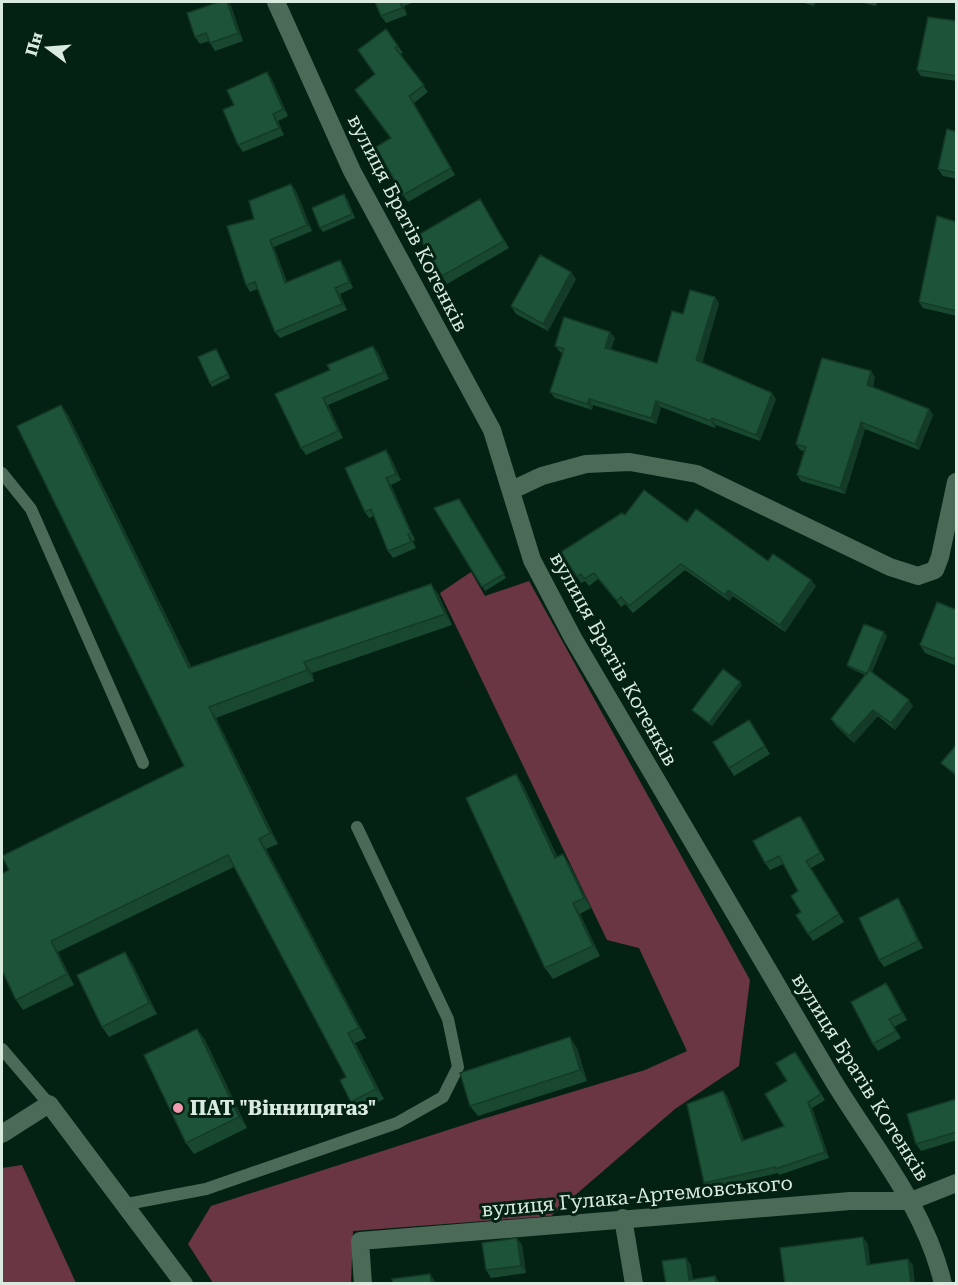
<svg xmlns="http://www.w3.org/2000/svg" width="958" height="1285" viewBox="0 0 958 1285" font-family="'Roboto Serif',serif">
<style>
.forest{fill:#6a3644}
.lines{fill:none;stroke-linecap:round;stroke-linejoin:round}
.lane{stroke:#4b6a58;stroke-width:12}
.street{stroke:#4b6a58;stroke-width:18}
.wall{fill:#194831}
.shaded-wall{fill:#143b28}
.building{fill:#1d5439;stroke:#143b28;stroke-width:1.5}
.poi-dot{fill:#f29aaf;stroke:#042213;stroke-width:2}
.labels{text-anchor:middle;stroke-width:6;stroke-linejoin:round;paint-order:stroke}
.street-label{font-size:20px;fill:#d9eadf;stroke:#042213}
.poi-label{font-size:20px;font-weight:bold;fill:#d9eadf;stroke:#042213;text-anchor:start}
</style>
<rect width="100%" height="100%" fill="#042213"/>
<!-- forest -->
<path class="forest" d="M 471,572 L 485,596 L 529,581 L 750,980 L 739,1066 L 675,1109 L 551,1216 L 353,1231 L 351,1283 L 213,1283 L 188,1244 L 211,1206 L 479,1120 L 645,1070 L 687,1051 L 639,948 L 607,940 L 440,593 Z
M 22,1165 L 76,1283 L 2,1283 L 2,1168 Z"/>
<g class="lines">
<!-- lane -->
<path class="lane" d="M 2,473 L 31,509 L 143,763
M 2,1049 L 49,1104
M 127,1204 L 206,1189 L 397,1123 L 443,1097 L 458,1067 L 448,1019 L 357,827"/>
<!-- street -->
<path class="street" d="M 276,2 L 352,171 L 492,430 L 532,560 L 573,638 C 659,784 745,930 831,1077 C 871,1144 925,1206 943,1284
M 512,490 L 542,476 L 586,464 L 630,462 L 697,474 L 890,567 L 918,576 L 935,570 L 940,557 L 956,482
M 2,1134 L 49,1104 L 184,1284
M 623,1218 L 634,1284
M 363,1284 L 360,1241 L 850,1201 L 911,1201 L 956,1183"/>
</g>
<!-- wall -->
<path class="wall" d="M 219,2 L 228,2 L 231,6 L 243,41 L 215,51 L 209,41 L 200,44 L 195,37 Z
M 375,2 L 415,2 L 404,6 L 407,15 L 386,23 L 381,16 Z
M 801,2 L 816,2 L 814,6 Z
M 860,2 L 877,2 L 876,6 Z
M 957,21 L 957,81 L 921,76 L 917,70 Z
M 386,29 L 403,53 L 400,54 L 428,92 L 414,103 L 455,175 L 408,202 L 403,195 L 391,138 Z
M 267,72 L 272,80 L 288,116 L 278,121 L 284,135 L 243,152 L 238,145 L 234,105 Z
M 957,132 L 957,179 L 943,176 L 938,169 Z
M 291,184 L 296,191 L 312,231 L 274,247 L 287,282 L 344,266 L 353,288 L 340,294 L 347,310 L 280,338 L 275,332 L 257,289 L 250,292 L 246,285 L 254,219 Z
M 347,198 L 355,218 L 323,232 L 320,228 Z
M 485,207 L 509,248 L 447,284 L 442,276 Z
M 957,222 L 957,316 L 923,308 L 919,302 Z
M 576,279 L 548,331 L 516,314 L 511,306 Z
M 719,303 L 702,363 L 776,399 L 760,441 L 716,425 L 715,428 L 661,407 L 656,424 L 593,405 L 592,410 L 555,398 L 550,392 L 562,353 L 560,352 L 555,346 L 615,338 L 611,349 L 657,363 L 683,314 Z
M 218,353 L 230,378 L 212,387 L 210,383 Z
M 378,353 L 389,379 L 328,405 L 343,438 L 306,455 L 301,448 L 330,370 Z
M 875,377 L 873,387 L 929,409 L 933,415 L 919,450 L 865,429 L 845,494 L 801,481 L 797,475 L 804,451 L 800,450 L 796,444 Z
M 61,405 L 68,415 L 191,667 L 431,584 L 438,594 L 452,625 L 312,673 L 314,681 L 216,718 L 278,844 L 266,849 L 366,1038 L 355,1043 L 384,1099 L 359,1112 L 351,1102 L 346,1077 L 234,867 L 58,952 L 74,985 L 23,1010 L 16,1000 L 2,970 L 184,766 Z
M 386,450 L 390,456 L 401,480 L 391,485 L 415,540 L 413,541 L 416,548 L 393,558 L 388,551 L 374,516 L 369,518 L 365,512 Z
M 459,499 L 506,578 L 485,591 L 434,508 Z
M 625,515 L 687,522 L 768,561 L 816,586 L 785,632 L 733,596 L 729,601 L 685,570 L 633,613 L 625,604 L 621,607 L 598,579 L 589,586 L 585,581 L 581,583 L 561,552 Z
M 957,610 L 957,666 L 925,653 L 920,645 Z
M 887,636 L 872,672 L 913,706 L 895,730 L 878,716 L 854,743 L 835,725 L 831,719 L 865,675 L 850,668 L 847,665 Z
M 742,685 L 712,726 L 695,713 L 692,710 Z
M 749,720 L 770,754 L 734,776 L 729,768 Z
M 957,744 L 957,777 L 944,766 L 941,763 Z
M 516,774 L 523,785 L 557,857 L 570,865 L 591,908 L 580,914 L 600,956 L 553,979 L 545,968 Z
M 800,816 L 805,823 L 825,860 L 811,868 L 844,922 L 813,941 L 808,934 L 801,912 L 798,891 L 783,864 L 770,870 L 765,863 Z
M 903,906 L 923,948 L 884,967 L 879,960 Z
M 132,963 L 157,1014 L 109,1037 L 102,1027 Z
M 886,983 L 891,990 L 907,1020 L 894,1027 L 901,1038 L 878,1051 L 873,1044 Z
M 197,1029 L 205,1040 L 247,1128 L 194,1154 L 186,1143 Z
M 577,1048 L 587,1081 L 478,1116 L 470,1106 Z
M 795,1052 L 825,1100 L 812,1108 L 829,1158 L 779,1175 L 778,1173 L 708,1189 L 704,1183 L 723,1091 L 727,1096 L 744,1140 L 784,1126 L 787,1081 Z
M 957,1100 L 957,1140 L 921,1151 L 916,1144 Z
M 522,1245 L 526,1273 L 491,1278 L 486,1270 Z"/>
<!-- shaded-wall -->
<path class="shaded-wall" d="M 227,2 L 231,6 L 243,41 L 238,33 Z
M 400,2 L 404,6 L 407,15 L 402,8 Z
M 811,2 L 816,2 L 814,6 Z
M 267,72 L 272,80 L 288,116 L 283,109 Z
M 409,96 L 414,103 L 455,175 L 451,168 Z
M 273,114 L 278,121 L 284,135 L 279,128 Z
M 291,184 L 296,191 L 312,231 L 307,225 Z
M 480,199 L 485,207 L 509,248 L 504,241 Z
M 270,240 L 274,247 L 289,289 L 285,283 Z
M 340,260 L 344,266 L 353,288 L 349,282 Z
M 571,272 L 576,279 L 548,331 L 543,324 Z
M 335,288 L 340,294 L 347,310 L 342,304 Z
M 715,297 L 719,303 L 701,367 L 696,360 Z
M 610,332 L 615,338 L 609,354 L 605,348 Z
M 373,346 L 378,353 L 389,379 L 384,372 Z
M 871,371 L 875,377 L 872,391 L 867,385 Z
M 772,393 L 776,399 L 760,441 L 756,435 Z
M 323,398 L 328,405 L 343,438 L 338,431 Z
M 589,399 L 593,405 L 592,410 L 587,404 Z
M 656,401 L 661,407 L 656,424 L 651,418 Z
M 61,405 L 68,415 L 197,678 L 189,668 Z
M 929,409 L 933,415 L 919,450 L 915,444 Z
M 712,418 L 716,425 L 715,428 L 711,421 Z
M 861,422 L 865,429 L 845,494 L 840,488 Z
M 386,450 L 390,456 L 401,480 L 396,474 Z
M 386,478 L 391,485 L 415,540 L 411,533 Z
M 408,534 L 413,541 L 416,548 L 411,542 Z
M 811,580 L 816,586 L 785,632 L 780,625 Z
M 431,584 L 438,594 L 452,625 L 445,614 Z
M 728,590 L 733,596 L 729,601 L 725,595 Z
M 884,632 L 887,636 L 870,677 L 867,674 Z
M 304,662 L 312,673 L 314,681 L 307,670 Z
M 740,682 L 742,685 L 712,726 L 709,723 Z
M 909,700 L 913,706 L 895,730 L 891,723 Z
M 209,707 L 216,718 L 278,844 L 270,833 Z
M 873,710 L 878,716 L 854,743 L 849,736 Z
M 516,774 L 523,785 L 563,868 L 555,858 Z
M 800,816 L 805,823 L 825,860 L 820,853 Z
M 259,839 L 266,849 L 366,1038 L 359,1028 Z
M 563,854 L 570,865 L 591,908 L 584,898 Z
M 898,898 L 903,906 L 923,948 L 918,941 Z
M 573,903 L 580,914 L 600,956 L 593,946 Z
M 51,941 L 58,952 L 74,985 L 67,974 Z
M 125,952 L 132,963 L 157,1014 L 149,1003 Z
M 886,983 L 891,990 L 907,1020 L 902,1013 Z
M 197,1029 L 205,1040 L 247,1128 L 239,1117 Z
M 348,1033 L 355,1043 L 384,1099 L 376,1089 Z
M 570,1037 L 577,1048 L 587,1081 L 580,1070 Z
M 723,1091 L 727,1096 L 746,1147 L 742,1141 Z
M 808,1102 L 812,1108 L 829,1158 L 825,1152 Z
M 863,1237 L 868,1244 L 871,1272 L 867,1265 Z
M 517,1238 L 522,1245 L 526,1273 L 521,1266 Z
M 686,1258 L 691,1265 L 694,1284 L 689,1280 Z
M 908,1259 L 913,1265 L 915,1284 L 911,1284 Z
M 430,1274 L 435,1281 L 436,1284 L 432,1284 Z
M 715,1276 L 720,1283 L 720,1284 L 716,1284 Z"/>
<!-- building -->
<path class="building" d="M 219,2 L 227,2 L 238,33 L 210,43 L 206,33 L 195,37 L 187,13 Z
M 375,2 L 400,2 L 402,8 L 381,16 Z
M 928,17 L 957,21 L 957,76 L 917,70 Z
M 386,29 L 398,46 L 395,48 L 424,85 L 409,96 L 451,168 L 403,195 L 376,147 L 391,138 L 355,90 L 375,74 L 358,50 Z
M 267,72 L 283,109 L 273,114 L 279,128 L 238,145 L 223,110 L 234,105 L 227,90 Z
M 947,129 L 957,132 L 957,173 L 938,169 Z
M 291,184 L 307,225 L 270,240 L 285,283 L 340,260 L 349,282 L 335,288 L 342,304 L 275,332 L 255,282 L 246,285 L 227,226 L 254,219 L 249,201 Z
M 344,194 L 352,214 L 320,228 L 312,208 Z
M 480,199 L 504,241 L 442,276 L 418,235 Z
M 937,216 L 957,222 L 957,311 L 919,302 Z
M 540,255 L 571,272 L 543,324 L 511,306 Z
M 690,290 L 715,297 L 696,360 L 772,393 L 756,435 L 712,418 L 711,421 L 656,401 L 651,418 L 589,399 L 587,404 L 550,392 L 564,349 L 555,346 L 564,317 L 610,332 L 605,348 L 657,363 L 672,311 L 683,314 Z
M 373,346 L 384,372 L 323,398 L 338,431 L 301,448 L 275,394 L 330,370 L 327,365 Z
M 216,349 L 228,374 L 210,383 L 198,357 Z
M 822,358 L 871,371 L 867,385 L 929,409 L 915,444 L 861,422 L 840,488 L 797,475 L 806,447 L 796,444 Z
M 61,405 L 189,668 L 431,584 L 445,614 L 304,662 L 307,670 L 209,707 L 270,833 L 259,839 L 359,1028 L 348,1033 L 376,1089 L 351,1102 L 340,1080 L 346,1077 L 228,855 L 51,941 L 67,974 L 16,1000 L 2,970 L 2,874 L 9,870 L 2,856 L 184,766 L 17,426 Z
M 386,450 L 396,474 L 386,478 L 411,533 L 408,534 L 411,542 L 388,551 L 371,509 L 365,512 L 345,468 Z
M 644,490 L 687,522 L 696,509 L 768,561 L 773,554 L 811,580 L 780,625 L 728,590 L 725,595 L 681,564 L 629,606 L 621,597 L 617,601 L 594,573 L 584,579 L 581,574 L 577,577 L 561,552 L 622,513 L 625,515 Z
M 459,499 L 504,574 L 482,587 L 434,508 Z
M 937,602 L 957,610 L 957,654 L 954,659 L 920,645 Z
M 864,624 L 884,632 L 867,674 L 847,665 Z
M 723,669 L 740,682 L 709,723 L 692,710 Z
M 869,670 L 909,700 L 891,723 L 873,710 L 849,736 L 831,719 Z
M 749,720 L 765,746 L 729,768 L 713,742 Z
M 957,744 L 957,775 L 941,763 Z
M 516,774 L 555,858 L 563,854 L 584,898 L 573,903 L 593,946 L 545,968 L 466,798 Z
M 800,816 L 820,853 L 806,861 L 839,914 L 808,934 L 796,915 L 801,912 L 791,896 L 798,891 L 779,856 L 765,863 L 753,841 Z
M 898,898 L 918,941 L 879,960 L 859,918 Z
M 125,952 L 149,1003 L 102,1027 L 77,975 Z
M 886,983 L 902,1013 L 889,1019 L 896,1031 L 873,1044 L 851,1002 Z
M 197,1029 L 239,1117 L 186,1143 L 144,1055 Z
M 570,1037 L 580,1070 L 470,1106 L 460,1073 Z
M 795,1052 L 821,1094 L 808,1102 L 825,1152 L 775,1169 L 775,1167 L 704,1183 L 687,1104 L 723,1091 L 742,1141 L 784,1126 L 765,1094 L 787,1081 L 776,1063 Z
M 956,1099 L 957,1132 L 916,1144 L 907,1114 Z
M 863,1237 L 867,1265 L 908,1259 L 911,1284 L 785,1284 L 780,1248 Z
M 517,1238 L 521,1266 L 486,1270 L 482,1243 Z
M 686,1258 L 689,1280 L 715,1276 L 716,1284 L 666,1284 L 662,1261 Z
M 430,1274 L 432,1284 L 393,1284 L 392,1279 Z"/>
<!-- markers -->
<circle class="poi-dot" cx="178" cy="1108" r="6"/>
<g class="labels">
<!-- street labels -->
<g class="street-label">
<text transform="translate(408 223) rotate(63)" y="7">вулиця Братів Котенків</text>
<text transform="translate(614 659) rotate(61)" y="7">вулиця Братів Котенків</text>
<text transform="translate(861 1077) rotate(58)" y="7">вулиця Братів Котенків</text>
<text transform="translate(637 1196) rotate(-5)" y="7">вулиця Гулака-Артемовського</text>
</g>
<!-- poi labels -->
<g class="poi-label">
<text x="190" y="1115">ПАТ "Вінницягаз"</text>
</g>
</g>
<!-- border -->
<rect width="958" height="1285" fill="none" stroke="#d9eadf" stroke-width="6"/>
<!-- north arrow -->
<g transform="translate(48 48) rotate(286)" stroke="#042213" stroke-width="4.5" paint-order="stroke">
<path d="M0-4.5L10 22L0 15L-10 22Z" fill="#d9eadf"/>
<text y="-9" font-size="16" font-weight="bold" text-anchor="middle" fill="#d9eadf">Пн</text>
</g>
</svg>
